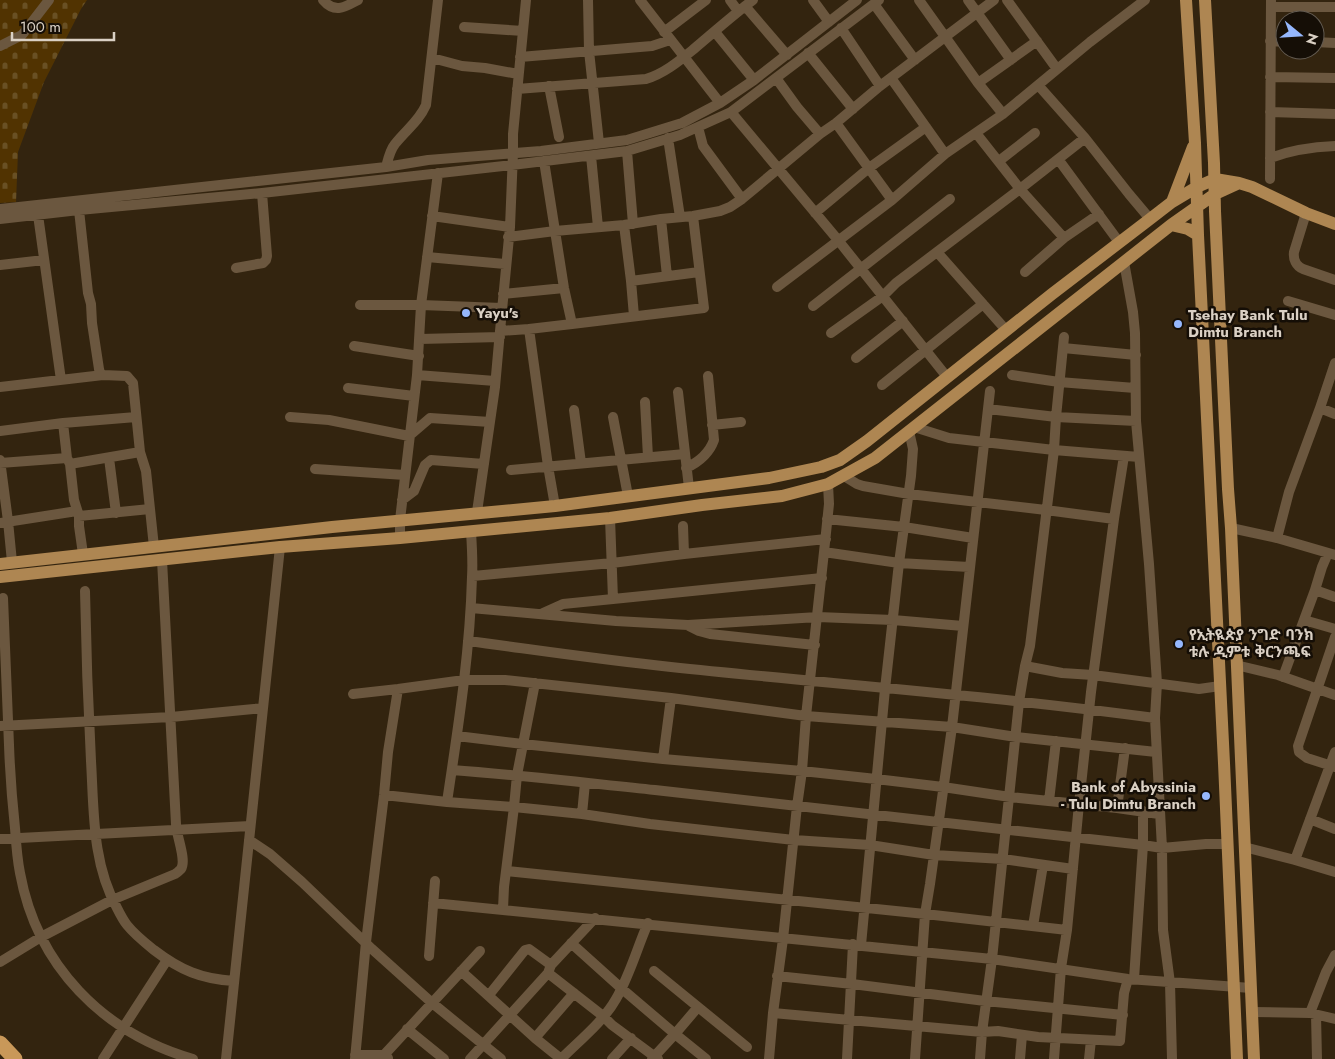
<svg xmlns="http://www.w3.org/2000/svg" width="1335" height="1059" viewBox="0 0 1335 1059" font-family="Jost,'Noto Sans Ethiopic',sans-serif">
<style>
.cemetery{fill:url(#cemetery-stones)}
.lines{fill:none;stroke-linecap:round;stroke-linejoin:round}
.minor{stroke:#6b573f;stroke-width:10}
.major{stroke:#ae8652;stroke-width:12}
.highway{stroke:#c99859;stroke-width:15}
.poi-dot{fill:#95b7fd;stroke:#150e06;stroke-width:2}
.labels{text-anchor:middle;stroke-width:5;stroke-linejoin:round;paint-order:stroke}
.poi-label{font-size:15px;font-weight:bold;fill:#dad0c4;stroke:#150e06;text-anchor:start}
</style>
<defs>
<pattern id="cemetery-stones" width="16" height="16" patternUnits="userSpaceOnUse" patternTransform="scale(1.25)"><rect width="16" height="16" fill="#513301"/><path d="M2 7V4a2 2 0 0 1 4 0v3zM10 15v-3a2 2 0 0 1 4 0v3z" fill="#695024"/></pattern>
</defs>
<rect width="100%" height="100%" fill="#33240f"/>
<!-- cemetery -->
<path class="cemetery" d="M 0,0 L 87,0 L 81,9 L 44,82 L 18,152 L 16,202 L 0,203 Z"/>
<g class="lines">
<!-- minor -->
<path class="minor" d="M 323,0 C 335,14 345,7 358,0
M 588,0 L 589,51 L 599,143
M 640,0 L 720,103
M 730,0 L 738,11
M 813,0 L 829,22
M 919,0 L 978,83 L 1003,114
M 968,0 L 1011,60
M 1007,0 L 1057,69
M 874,4 L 915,60
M 745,6 L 787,55
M 1271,7 L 1335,7
M 464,27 L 523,31
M 841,28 L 880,86
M 664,32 L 706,0
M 715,32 L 754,80
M 1270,41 L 1285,42
M 1315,42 L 1335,43
M 0,46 L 22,35 L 49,0
M 808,53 L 853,109
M 520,57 L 652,46 L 670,40
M 432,58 L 462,66 L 485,68 L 518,74
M 1270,77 L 1335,78
M 776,78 L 797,107 L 820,134
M 891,78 L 945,154
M 978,83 L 1037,41
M 1038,85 L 1085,138 L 1129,194 L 1150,219
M 549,86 L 559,137
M 517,89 L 646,79 C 665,73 679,61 695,48 C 714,32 733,15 753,0
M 731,112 L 838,240 L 947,377
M 1270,112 L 1335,114
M 836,123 L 892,200
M 698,127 L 703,146 L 742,199
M 976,133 L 1020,189 L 1064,238
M 668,138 L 680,217
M 627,151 L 633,224
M 591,156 L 598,227
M 1270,158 C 1291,150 1312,147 1335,146
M 1058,159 L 1119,242
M 544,161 L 564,288 L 572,324 L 704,308 L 693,216
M 999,161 L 1035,133
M 386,167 C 388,159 390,150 395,144 C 406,130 419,121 426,105 L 438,0
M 1270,179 L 1271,0
M 0,209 L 386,167 L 428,160 L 541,151 L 627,140 L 682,123 L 720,103 L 754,80 L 857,0
M 79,210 L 88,293 L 91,304 L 92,323 L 99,369 L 100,373 L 103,375
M 815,213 L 869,168 L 926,127
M 1306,213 L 1294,252 C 1293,259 1296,266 1303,269 L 1335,280
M 38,215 L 61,380
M 432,216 L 510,227
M 0,219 L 79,210 L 262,193 L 512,165 L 627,151 L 680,135 L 731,112 L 879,0
M 661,219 L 667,276
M 624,225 L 631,281 L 634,316
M 508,237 L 555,231 L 624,225 L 661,219 L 693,216 L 720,211 L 730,207 L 742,199 L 820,134 L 836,123 L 880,86 L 994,0
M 937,252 L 1006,330
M 427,257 L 505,264
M 1124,262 L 1133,312 L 1135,333 L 1136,421 L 1149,564 L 1157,683 L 1155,718 L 1162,848 L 1163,930 L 1170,983 L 1172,1059
M 0,265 L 44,260
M 236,268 L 263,263 L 266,260 L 267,256 L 262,193
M 1025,272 L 1064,238 L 1099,214
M 631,281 L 699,272
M 777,287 L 892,200 L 945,154 L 1003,114 L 1090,42 L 1145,0
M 503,294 L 564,288
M 1288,301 L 1335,315
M 360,305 L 421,305 L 502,308
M 813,306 L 950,199
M 529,329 L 548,466 L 555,506
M 500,331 L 529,329 L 572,324
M 831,333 L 883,296 L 896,283 L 1020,189 L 1085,138
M 1064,337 L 1056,417 L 1054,450 L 1030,646 L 1025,666 L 1019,702 L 992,959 L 982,1032 L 998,1031 L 1038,1037 L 1120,1041 L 1124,993 L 1128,979
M 420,339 L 500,337
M 354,346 L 419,356
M 1063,348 L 1136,355
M 856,358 L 903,321
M 1335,363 L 1320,408 L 1335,414
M 417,375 L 495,381
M 1012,375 L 1059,382 L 1135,388
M 882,385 L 983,304
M 0,387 L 103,375 L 127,376 L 133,383 L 140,452 L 146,471 L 154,547
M 348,388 L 414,396
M 678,392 L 689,488
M 645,402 L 648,457
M 988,409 L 1056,417 L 1136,421
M 574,410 L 581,463
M 290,417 L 329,420 L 409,436 L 430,418 L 490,422
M 613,417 L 628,496
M 63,423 L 67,458 L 70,464 L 74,500 L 79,516 L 79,526 L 83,554
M 712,425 L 741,422
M 914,427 L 949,438 L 1054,450 L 1139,457
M 0,431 L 63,423 L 136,417
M 109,458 L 116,513
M 0,460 L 8,521 L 12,562
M 0,463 L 67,458
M 70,464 L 140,452
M 686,468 C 699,462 709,454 714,440 L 708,376
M 315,469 L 405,475
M 511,470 L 685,454
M 844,476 L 857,484 L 863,486 L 909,494 L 1046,510 L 1114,519
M 402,500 L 414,491 L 425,465 L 431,460 L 484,464
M 477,512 L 495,387 L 500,331 L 510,227 L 513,153 L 513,134 L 526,0
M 79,516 L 150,509
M 610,518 L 613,599 L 822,578
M 827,519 L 904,527 L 973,538
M 0,523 L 77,511
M 683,526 L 684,554
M 1231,528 L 1277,538 L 1335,555
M 400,538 L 400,520 L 417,375 L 421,305 L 438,173
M 1277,538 L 1289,492 L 1320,408
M 824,552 L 899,563 L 969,567
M 473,576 L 612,563 L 684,554 L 826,539
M 1315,590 L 1335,597
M 85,591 C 86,647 88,704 91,761 C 94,811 92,863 117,908 C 120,914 123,920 127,925 C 135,935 144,942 154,950 C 180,970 201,979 234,981
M 3,598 C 5,647 7,696 9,745 C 10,773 12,800 15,828 C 16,843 17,858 20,873 C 37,966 103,1033 193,1059
M 471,608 L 616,621 L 688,625 L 818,617 L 893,620 L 963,626
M 543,613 L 563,604 L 613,599
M 1304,620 L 1335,629
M 689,626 L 699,631 L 710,634 L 815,645
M 1335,637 L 1298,746 L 1299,752 L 1307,758 L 1335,767
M 468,641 C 536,650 603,660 671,667 C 832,684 994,696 1155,718
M 1236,665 L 1278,675 L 1335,695
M 1025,666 L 1062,673 L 1093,675 L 1192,688 L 1199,689 L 1220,686
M 1283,677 L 1315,590 L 1322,567 L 1328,553
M 353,694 L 398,689 L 464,680 L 505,680 L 671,698 L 806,716 L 952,727 L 1016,737 L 1156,752
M 0,726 L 171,717 L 263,708
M 457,736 L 523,744 L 663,759 L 802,771 L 876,779 L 943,787 L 1010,797 L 1117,808 L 1159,814
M 663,759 L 671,698
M 452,770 C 520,775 587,783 655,790 L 1143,845 L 1162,848 L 1206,844 L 1227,844
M 384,795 L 447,802 L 514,807 L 517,775 L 535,683
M 1049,801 L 1056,741
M 447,802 C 458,728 470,653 472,577 C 473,562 472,547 471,532
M 1117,808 L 1125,748
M 582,814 L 585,783
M 1310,819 L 1335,829
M 0,839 L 250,826
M 249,840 L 270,854 L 302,882 L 372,949 L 431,1002 L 501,1059
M 1244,847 L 1295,860 L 1335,872
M 1295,860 L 1335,752
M 507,871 L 925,914 L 1067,930
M 433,903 L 992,959 L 1128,979 L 1251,988
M 503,909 L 504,887 L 514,807 L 582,814 L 650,824 L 794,840 L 870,845 L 934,855 L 1003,859 L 1073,869
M 1033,926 L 1043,865
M 571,943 L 621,988 L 675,1034 L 698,1007
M 861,945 L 885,689 L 899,563 L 911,476 L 913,449 L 909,431
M 429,956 L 435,881
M 0,962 L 41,937 L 112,900 L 175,874 C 177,873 179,871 181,869 C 187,860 176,835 176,824 C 172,736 167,648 162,560
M 461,971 L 535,1038 L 561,1059
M 654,971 L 747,1047
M 548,973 L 603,1016 L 612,1025 L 658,1059
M 777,976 L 852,984 L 985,1001 L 1123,1015
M 1134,979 L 1143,845 L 1143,811
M 489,995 L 525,950 L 529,949 L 551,965
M 1252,1012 L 1310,1013 L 1335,1019
M 773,1013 L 982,1032 L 980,1059
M 1310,1013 L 1326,972 L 1335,955
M 1316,1015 L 1317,1059
M 407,1029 L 444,1059
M 535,1038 L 574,993
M 355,1055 L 384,1055 L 388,1058
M 384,1055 L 480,951
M 103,1059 L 167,960
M 226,1059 L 280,547
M 355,1059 L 366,942 L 384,795 L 388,752 L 398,689
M 470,1059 L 548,973 L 551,965 L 595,918
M 561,1059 C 580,1040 603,1022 616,999 C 630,975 637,948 648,923
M 612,1059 L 631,1038
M 652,1059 L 675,1034 L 706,1059
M 769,1059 L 773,1013 L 783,939 L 797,806 L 802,771 L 806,716 L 824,552 L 829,504 L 828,484
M 847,1059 L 853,944
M 915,1059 L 925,914 L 930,884 L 952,727 L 990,391
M 1020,1059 L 1022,1035
M 1054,1059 L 1061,968 L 1067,930 L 1079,804 L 1091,692 L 1114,519 L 1124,456
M 1089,1059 L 1091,1040"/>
<!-- major -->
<path class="major" d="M 1186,0 L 1195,143 L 1198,235 L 1224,763 L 1237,1059
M 1205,0 L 1214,163 L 1215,211 L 1228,489 L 1231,528 L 1254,1059
M 1172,202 L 1193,147
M 1171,225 L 1188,229 L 1198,235
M 0,564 L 332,527 L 555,506 L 769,478 L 821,467 L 840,460 L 867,441 L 1052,294 L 1150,219 L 1172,202 L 1197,187 L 1215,179 L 1239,183 L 1252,187 L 1306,213 L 1335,224
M 0,577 L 280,547 L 400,538 L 610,518 L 702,505 L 782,496 L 828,484 L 875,458 L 1171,225 L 1215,194 L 1239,183"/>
<!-- highway -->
<path class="highway" d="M 0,1043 L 15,1059"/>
</g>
<!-- markers -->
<g class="poi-dot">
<circle cx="466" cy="313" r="5"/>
<circle cx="1178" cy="324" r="5"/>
<circle cx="1179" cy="644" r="5"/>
<circle cx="1206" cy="796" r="5"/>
</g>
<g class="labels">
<!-- poi labels -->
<g class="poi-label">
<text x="476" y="318">Yayu's</text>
<text x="1188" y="320">Tsehay Bank Tulu<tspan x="1188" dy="17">Dimtu Branch</tspan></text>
<text x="1189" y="640">የኢትዪጵያ ንግድ ባንክ<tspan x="1189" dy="17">ቱሉ ዲምቱ ቅርንጫፍ</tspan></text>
<text x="1196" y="792" text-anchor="end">Bank of Abyssinia<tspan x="1196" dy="17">- Tulu Dimtu Branch</tspan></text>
</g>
</g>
<!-- north arrow -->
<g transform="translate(1300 35) rotate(108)"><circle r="24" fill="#150e06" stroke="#645c52"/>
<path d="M0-4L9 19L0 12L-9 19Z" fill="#95b7fd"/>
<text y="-8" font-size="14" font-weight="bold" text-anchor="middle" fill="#dad0c4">N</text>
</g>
<!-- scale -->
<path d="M12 32v8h102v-8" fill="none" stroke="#dad0c4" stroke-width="2.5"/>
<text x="20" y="32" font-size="15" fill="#dad0c4" stroke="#150e06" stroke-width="4" paint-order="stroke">100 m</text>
</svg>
